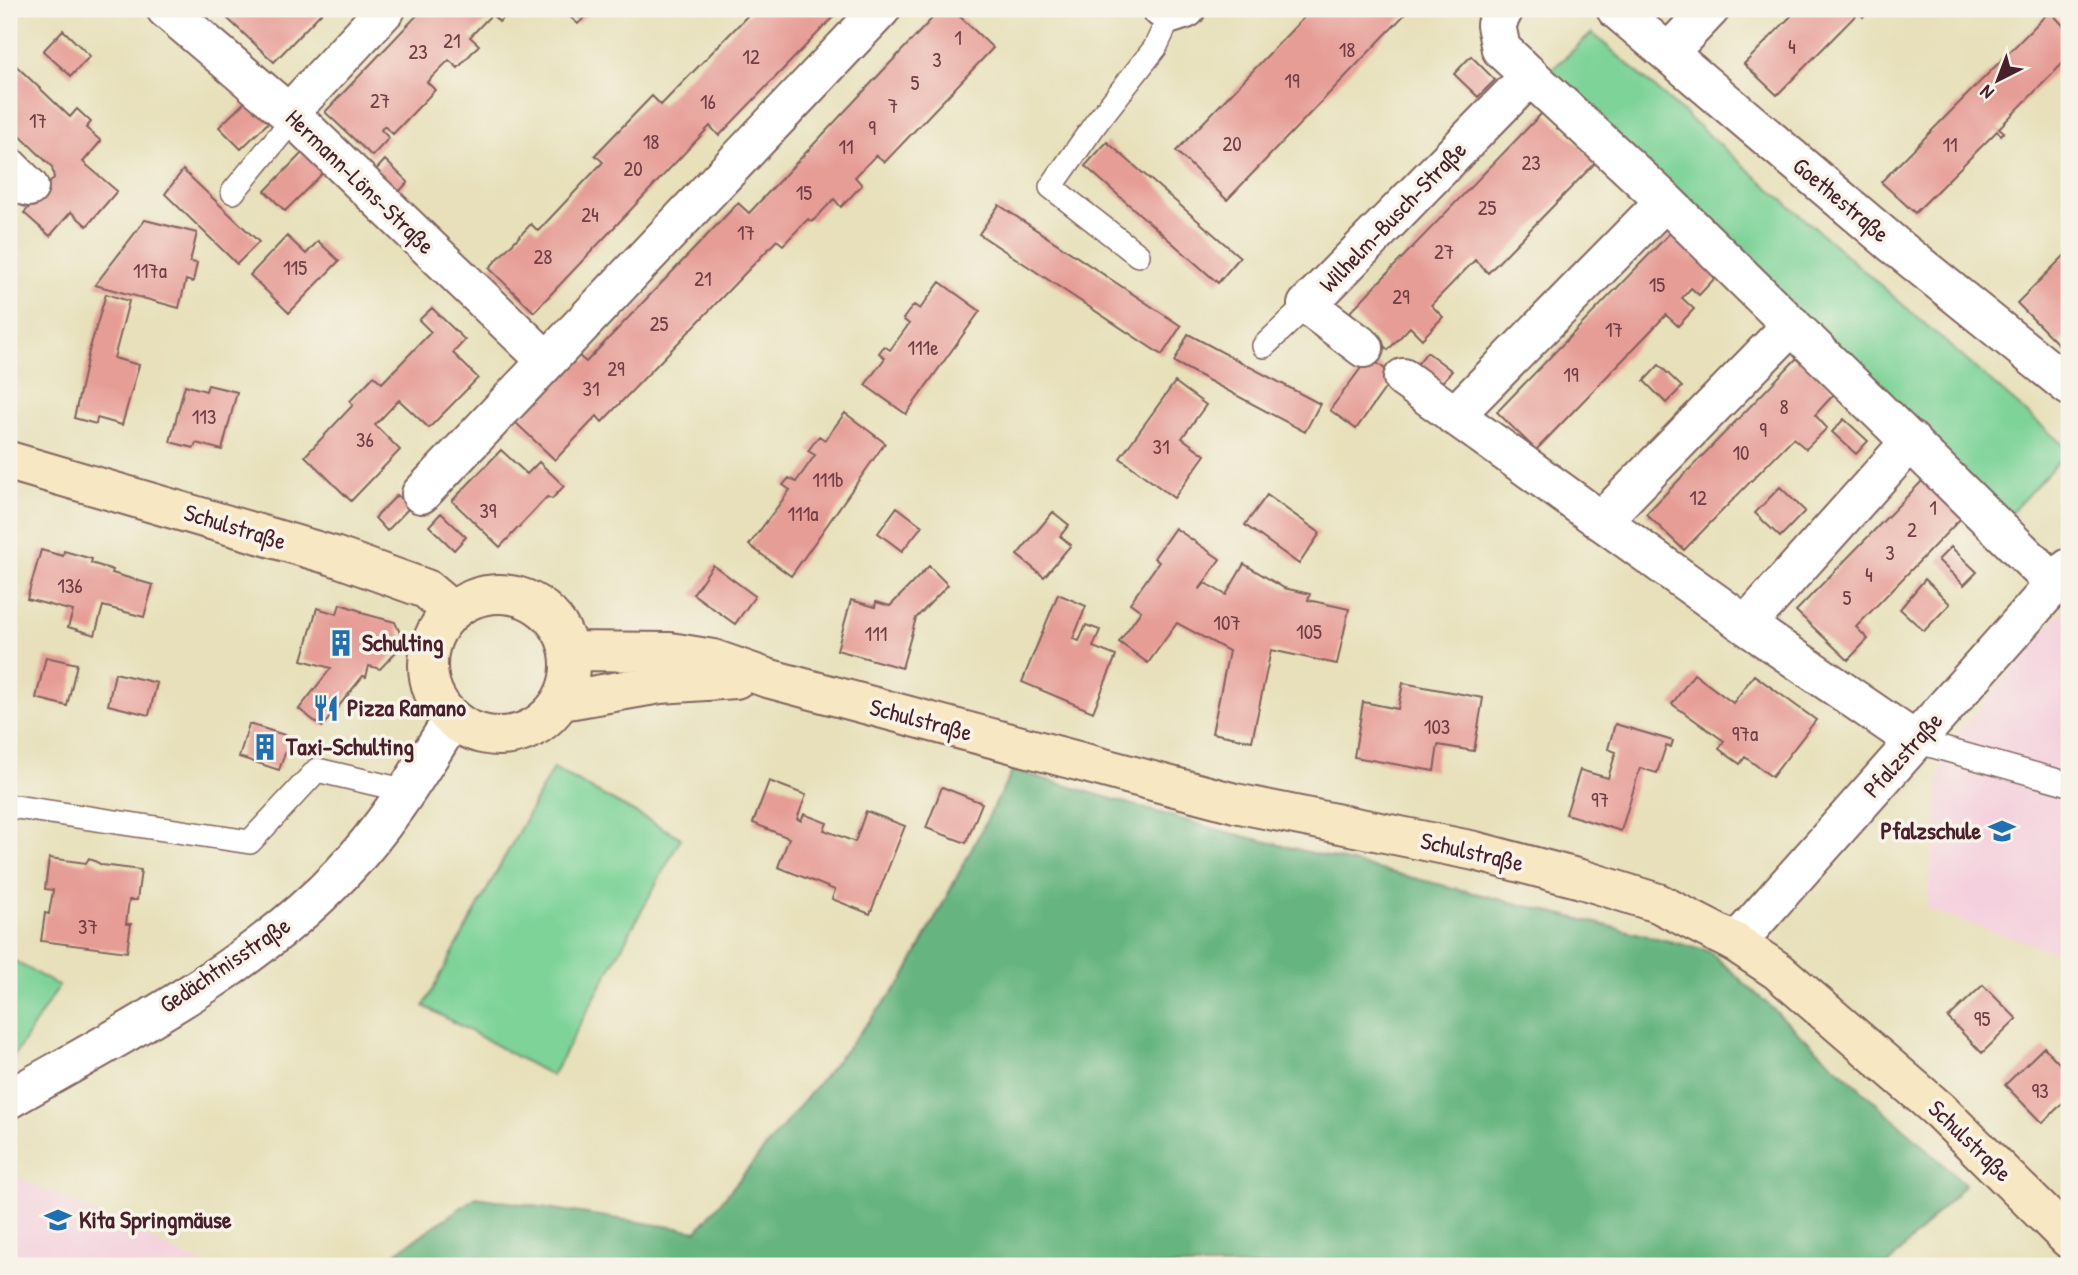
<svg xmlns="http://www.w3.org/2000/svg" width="2078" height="1275" viewBox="0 0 2078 1275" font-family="'Patrick Hand',sans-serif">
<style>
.built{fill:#f4cfdd}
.green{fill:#7dd398;stroke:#647962;stroke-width:2}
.forest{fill:#66b580;stroke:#586a56;stroke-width:2}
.building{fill:#e69d96}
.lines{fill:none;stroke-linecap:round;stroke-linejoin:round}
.lane-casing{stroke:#81635d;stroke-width:26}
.street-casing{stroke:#81635d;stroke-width:42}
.secondary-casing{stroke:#81635d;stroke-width:42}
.lane{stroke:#fff;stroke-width:23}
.street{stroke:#fff;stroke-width:38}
.secondary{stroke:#f7e8c3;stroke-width:38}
.labels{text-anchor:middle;stroke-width:7;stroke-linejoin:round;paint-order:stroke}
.number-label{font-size:21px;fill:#713e46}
.street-label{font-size:24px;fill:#4a1f2b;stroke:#f7f3e8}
.poi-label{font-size:24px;font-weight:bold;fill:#4a1f2b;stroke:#f7f3e8;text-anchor:start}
</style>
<rect width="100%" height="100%" fill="#f7f3e8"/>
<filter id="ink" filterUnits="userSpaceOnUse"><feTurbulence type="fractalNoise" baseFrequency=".0143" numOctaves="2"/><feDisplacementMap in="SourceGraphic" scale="14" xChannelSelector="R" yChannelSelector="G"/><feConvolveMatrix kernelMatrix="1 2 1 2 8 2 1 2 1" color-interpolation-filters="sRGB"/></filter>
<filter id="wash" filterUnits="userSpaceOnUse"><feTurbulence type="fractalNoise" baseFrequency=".00686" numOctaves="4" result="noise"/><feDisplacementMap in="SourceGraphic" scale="28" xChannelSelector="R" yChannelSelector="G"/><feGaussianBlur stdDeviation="1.57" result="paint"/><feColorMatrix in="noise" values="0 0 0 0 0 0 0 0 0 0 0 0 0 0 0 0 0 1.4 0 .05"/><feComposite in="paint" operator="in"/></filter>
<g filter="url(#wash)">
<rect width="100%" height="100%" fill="#e7e0ba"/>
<!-- built -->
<path class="built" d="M 2069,603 L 2069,956 L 1927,910 L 1942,753 Z
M 9,1173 L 207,1266 L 9,1266 Z"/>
<!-- green -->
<path class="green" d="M 1592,33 L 2069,450 L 2009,515 L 1547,74 Z
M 553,768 L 681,838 L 552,1076 L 424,1006 Z
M 9,958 L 59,986 L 9,1064 Z"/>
<!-- forest -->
<path class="forest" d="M 1013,770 L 1215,829 L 1709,951 L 1965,1184 L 1887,1266 L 377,1266 L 476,1197 L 697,1231 L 903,980 Z"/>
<g id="blocks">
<!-- building -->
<path class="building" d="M 236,9 L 325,9 L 274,62 L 227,18 Z
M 423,9 L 512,9 L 499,22 L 492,14 L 470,37 L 479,45 L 458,68 L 449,60 L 427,82 L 435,90 L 393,134 L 384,126 L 381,130 L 389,138 L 372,156 L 325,112 Z
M 561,9 L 590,9 L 592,10 L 578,24 Z
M 754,9 L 841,9 L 719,136 L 710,126 L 534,312 L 489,268 L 531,224 L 538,231 L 603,162 L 595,155 L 652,96 L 661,105 Z
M 941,9 L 952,9 L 993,48 L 885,162 L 876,155 L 855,177 L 862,185 L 841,207 L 834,199 L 812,222 L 808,219 L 783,245 L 777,240 L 602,422 L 597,416 L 555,460 L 515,422 L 579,356 L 586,362 L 738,203 L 749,213 Z
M 1312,9 L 1410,9 L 1227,200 L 1176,151 Z
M 1798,9 L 1860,9 L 1866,14 L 1863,17 L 1859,12 L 1777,95 L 1744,64 Z
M 2050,11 L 2069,32 L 2069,57 L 1999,128 L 2004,132 L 2001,135 L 1997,131 L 1915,213 L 1881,182 Z
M 63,30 L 90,56 L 71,76 L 43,51 Z
M 1471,56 L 1495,80 L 1478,97 L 1454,74 Z
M 9,59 L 70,117 L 77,109 L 91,122 L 86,128 L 101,141 L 83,162 L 117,191 L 87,226 L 71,212 L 50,236 L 24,213 L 54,178 L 52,167 L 9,125 Z
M 251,96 L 273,118 L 241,149 L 219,127 Z
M 1544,111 L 1596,162 L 1488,273 L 1475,260 L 1431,305 L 1443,317 L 1422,339 L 1410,327 L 1388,350 L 1350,312 Z
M 1107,142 L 1240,257 L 1218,283 L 1085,166 Z
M 306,149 L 327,169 L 285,211 L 265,191 Z
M 385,160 L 408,182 L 397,194 L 374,172 Z
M 183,170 L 259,242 L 237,264 L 165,194 Z
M 999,205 L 1181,326 L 1162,355 L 979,234 Z
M 145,220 L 197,233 L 190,262 L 197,263 L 193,282 L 186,280 L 179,308 L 95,285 Z
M 1670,233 L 1716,277 L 1699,295 L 1691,288 L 1682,298 L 1694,309 L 1678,326 L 1666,315 L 1536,450 L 1497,412 Z
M 287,236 L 306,254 L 318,241 L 339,261 L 289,313 L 250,275 Z
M 2069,251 L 2069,333 L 2058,344 L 2017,303 Z
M 940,282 L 980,311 L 906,414 L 865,385 L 885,358 L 879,353 L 884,346 L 890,350 L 909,324 L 903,319 L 908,312 L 914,305 L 920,309 Z
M 106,294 L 129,301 L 114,358 L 139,365 L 122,425 L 97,418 L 96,424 L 74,418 L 89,351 Z
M 432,308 L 465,340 L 453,353 L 478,378 L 429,428 L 399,400 L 375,425 L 400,450 L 351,501 L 305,456 L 353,405 L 350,401 L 374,376 L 382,383 L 431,332 L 419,320 Z
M 1188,334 L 1320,404 L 1305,432 L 1174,362 Z
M 1427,352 L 1452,371 L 1439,386 L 1415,367 Z
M 1369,357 L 1394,376 L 1356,429 L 1330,410 Z
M 1798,357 L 1836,392 L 1815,415 L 1827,428 L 1806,449 L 1793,438 L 1684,550 L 1646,514 Z
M 1659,365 L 1682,387 L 1666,403 L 1644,381 Z
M 1175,382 L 1206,405 L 1182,438 L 1205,455 L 1174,498 L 1120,458 Z
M 185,385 L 206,391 L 208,385 L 237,392 L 222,450 L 196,443 L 194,448 L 170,442 Z
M 845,413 L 885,443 L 791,576 L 749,545 L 790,490 L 783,485 L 789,478 L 796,482 L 815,455 L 808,451 L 813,444 L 819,436 L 825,440 Z
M 1844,419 L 1868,441 L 1856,454 L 1832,432 Z
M 501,450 L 527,474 L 539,462 L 564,486 L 552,499 L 547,497 L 500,547 L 452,501 Z
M 1925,478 L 1964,515 L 1856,627 L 1868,639 L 1848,660 L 1796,611 Z
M 1780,487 L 1805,511 L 1780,537 L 1755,513 Z
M 397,495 L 410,507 L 387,531 L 375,518 Z
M 1267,495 L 1320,533 L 1299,564 L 1245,525 Z
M 897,507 L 922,526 L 902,551 L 878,533 Z
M 1053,512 L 1069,525 L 1060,536 L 1071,545 L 1044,577 L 1017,555 Z
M 441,513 L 466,537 L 454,550 L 429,526 Z
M 1175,528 L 1220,559 L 1199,590 L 1205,583 L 1226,595 L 1244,564 L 1284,588 L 1310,594 L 1308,600 L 1349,609 L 1337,664 L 1271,650 L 1252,741 L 1212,733 L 1229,651 L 1177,623 L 1148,663 L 1119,642 L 1141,611 L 1130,603 L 1159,562 L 1154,558 Z
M 1951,547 L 1977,572 L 1964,585 L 1938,560 Z
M 41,550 L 63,556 L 64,551 L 92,559 L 91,563 L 113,570 L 112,573 L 153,585 L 144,617 L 103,606 L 95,635 L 68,627 L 73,611 L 27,599 Z
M 713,565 L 755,596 L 735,624 L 693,594 Z
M 929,566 L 948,585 L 916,618 L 902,668 L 837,650 L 851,600 L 875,607 L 876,602 L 890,606 Z
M 1925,579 L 1950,604 L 1924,631 L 1900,609 Z
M 1058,594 L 1086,606 L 1073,639 L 1079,641 L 1086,625 L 1100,630 L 1093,647 L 1116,656 L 1093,712 L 1022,682 Z
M 340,604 L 361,611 L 361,613 L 395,622 L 401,635 L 397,651 L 380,669 L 369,666 L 366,677 L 363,676 L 322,727 L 299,709 L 331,668 L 302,660 L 317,608 L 337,614 Z
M 46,657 L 77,664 L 67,706 L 36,698 Z
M 115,673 L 157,683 L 149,715 L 108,705 Z
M 1694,674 L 1733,703 L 1754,675 L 1816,720 L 1772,777 L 1745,757 L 1740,764 L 1719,749 L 1724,741 L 1672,704 Z
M 1403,683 L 1483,698 L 1474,751 L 1438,745 L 1434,771 L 1354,757 L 1363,702 L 1398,709 Z
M 249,724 L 291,737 L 279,770 L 239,757 Z
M 1615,724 L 1673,741 L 1671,747 L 1666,746 L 1657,773 L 1640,768 L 1621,831 L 1566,814 L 1580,770 L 1608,778 L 1616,752 L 1608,749 Z
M 769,781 L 806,795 L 797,819 L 801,821 L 804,814 L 827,823 L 824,830 L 855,842 L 866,811 L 905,826 L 870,914 L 832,899 L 835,890 L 778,867 L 789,838 L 753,823 Z
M 942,787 L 982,803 L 966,843 L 926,828 Z
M 49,858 L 86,863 L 89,858 L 102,865 L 141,870 L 137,900 L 129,900 L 126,924 L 131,924 L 127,952 L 41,941 L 45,913 L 49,914 L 53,890 L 45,889 Z
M 1983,985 L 2017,1019 L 1982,1053 L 1948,1018 Z
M 2044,1047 L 2069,1074 L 2069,1097 L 2042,1123 L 2005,1085 Z"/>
</g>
</g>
<g filter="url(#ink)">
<use href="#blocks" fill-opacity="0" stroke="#81635d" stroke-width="2"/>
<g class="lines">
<defs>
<path id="lane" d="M 233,192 L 294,118
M 1138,255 L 1051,187 L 1096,123 L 1155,48 L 1171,14
M 1264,346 L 1307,305
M 1915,741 L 2069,784
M 9,806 L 250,842 L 317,770 L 407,791"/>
<path id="street" d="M 166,9 L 294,118 L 547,361
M 1162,9 L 1171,14 L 1186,9
M 1504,9 L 1496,25 L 1501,49 L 1665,201 L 2055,584
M 1616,9 L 1893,244 L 2069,386
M 1668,53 L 1710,9
M 289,113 L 386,9
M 9,167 L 29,187
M 1364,348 L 1307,305 L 1529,77
M 1403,378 L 1746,625 L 1915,741
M 1454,416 L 1665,201
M 421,494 L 881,9
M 1601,521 L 1792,325
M 1746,625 L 1911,441
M 1736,943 L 2069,568
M 9,1099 C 121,1035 251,969 341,874 C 385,828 418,774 452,720"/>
<path id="secondary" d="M 9,461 L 334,556 L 426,589 L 452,611
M428 665a71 71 0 1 1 142 0a71 71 0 1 1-142 0Z
M 569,651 L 670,652 L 713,659 L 767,678 L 1235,803 L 1475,851 L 1581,879 L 1658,903 L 1736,943 L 1778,971 L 1940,1111 L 2069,1239
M 562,701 L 660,684 L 736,679"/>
</defs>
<!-- lane casing -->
<use href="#lane" class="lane-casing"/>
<!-- street casing -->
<use href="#street" class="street-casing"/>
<!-- secondary casing -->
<use href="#secondary" class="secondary-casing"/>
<!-- lane -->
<use href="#lane" class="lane"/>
<!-- street -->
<use href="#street" class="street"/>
<!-- secondary -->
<use href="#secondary" class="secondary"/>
</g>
</g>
<!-- icons -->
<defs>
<symbol id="building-bare" viewBox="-9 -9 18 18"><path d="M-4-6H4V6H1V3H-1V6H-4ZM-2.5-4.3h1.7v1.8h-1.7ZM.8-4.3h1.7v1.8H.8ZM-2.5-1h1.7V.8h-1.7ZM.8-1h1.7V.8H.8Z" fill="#1f6fb2" stroke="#f7f3e8" stroke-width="2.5" paint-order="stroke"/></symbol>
<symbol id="restaurant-bare" viewBox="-9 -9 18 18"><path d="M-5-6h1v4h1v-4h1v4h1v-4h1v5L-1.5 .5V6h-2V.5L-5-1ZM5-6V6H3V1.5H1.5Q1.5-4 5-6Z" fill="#1f6fb2" stroke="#f7f3e8" stroke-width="2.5" paint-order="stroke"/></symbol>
<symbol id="school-bare" viewBox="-9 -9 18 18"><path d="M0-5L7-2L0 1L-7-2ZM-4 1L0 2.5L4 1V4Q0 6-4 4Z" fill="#1f6fb2" stroke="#f7f3e8" stroke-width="2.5" paint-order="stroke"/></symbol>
</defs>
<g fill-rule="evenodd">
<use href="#building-bare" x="322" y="624" width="38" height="38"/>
<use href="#restaurant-bare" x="307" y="689" width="38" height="38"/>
<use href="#building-bare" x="246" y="728" width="38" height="38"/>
<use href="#school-bare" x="1983" y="812" width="38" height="38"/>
<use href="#school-bare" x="39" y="1201" width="38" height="38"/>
</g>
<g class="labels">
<!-- number labels -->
<g class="number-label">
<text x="958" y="45">1</text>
<text x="452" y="48">21</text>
<text x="1792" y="54">4</text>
<text x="1347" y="57">18</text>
<text x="418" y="59">23</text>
<text x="751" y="64">12</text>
<text x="937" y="67">3</text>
<text x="1292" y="88">19</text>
<text x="915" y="90">5</text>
<text x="380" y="108">27</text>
<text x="708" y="109">16</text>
<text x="893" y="113">7</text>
<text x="38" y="128">17</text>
<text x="872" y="135">9</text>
<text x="651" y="149">18</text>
<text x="1232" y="151">20</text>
<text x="1950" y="152">11</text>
<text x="846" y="154">11</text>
<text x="1531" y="170">23</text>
<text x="633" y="176">20</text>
<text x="804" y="200">15</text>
<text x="1487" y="215">25</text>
<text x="590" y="222">24</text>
<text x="746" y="240">17</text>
<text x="1444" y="259">27</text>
<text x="543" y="264">28</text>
<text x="295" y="275">115</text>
<text x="150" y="278">117a</text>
<text x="703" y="286">21</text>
<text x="1657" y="292">15</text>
<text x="1401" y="304">29</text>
<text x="659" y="331">25</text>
<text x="1614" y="337">17</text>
<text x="923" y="355">111e</text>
<text x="616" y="376">29</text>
<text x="1571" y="382">19</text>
<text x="591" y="396">31</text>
<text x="1784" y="414">8</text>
<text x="204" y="424">113</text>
<text x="1763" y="437">9</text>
<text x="365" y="447">36</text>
<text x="1161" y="454">31</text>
<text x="1741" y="460">10</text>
<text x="828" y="487">111b</text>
<text x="1698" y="505">12</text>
<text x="1933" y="515">1</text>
<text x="488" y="518">39</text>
<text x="803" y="521">111a</text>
<text x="1912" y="537">2</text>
<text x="1890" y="560">3</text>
<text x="1869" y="582">4</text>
<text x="70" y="593">136</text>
<text x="1847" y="605">5</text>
<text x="1227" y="630">107</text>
<text x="1309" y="639">105</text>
<text x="876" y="641">111</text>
<text x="1437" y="734">103</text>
<text x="1745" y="741">97a</text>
<text x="1600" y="807">97</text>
<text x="88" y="934">37</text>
<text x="1982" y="1026">95</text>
<text x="2040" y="1098">93</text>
</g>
<!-- street labels -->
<g class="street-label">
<text transform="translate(360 182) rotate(44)" y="8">Hermann-Löns-Straße</text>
<text transform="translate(1841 200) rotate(40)" y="8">Goethestraße</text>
<text transform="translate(1393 217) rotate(-46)" y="8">Wilhelm-Busch-Straße</text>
<text transform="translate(235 527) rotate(17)" y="8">Schulstraße</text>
<text transform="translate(921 720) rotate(15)" y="8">Schulstraße</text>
<text transform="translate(1903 755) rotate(-48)" y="8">Pfalzstraße</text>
<text transform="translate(1472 852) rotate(13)" y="8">Schulstraße</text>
<text transform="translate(225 965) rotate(-34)" y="8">Gedächtnisstraße</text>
<text transform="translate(1970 1141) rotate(44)" y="8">Schulstraße</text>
</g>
<!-- poi labels -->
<g class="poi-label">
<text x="362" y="651">Schulting</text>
<text x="347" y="716">Pizza Ramano</text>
<text x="286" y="755">Taxi-Schulting</text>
<text x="1981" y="839" text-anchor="end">Pfalzschule</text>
<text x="79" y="1228">Kita Springmäuse</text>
</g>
</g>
<!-- margin -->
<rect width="2078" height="1275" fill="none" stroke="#f7f3e8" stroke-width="35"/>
<!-- north arrow -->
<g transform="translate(1998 80) rotate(222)" stroke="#f7f3e8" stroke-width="5" paint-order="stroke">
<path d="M0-5L12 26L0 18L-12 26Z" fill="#4a1f2b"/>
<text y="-10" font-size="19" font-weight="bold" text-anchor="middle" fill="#4a1f2b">N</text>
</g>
</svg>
